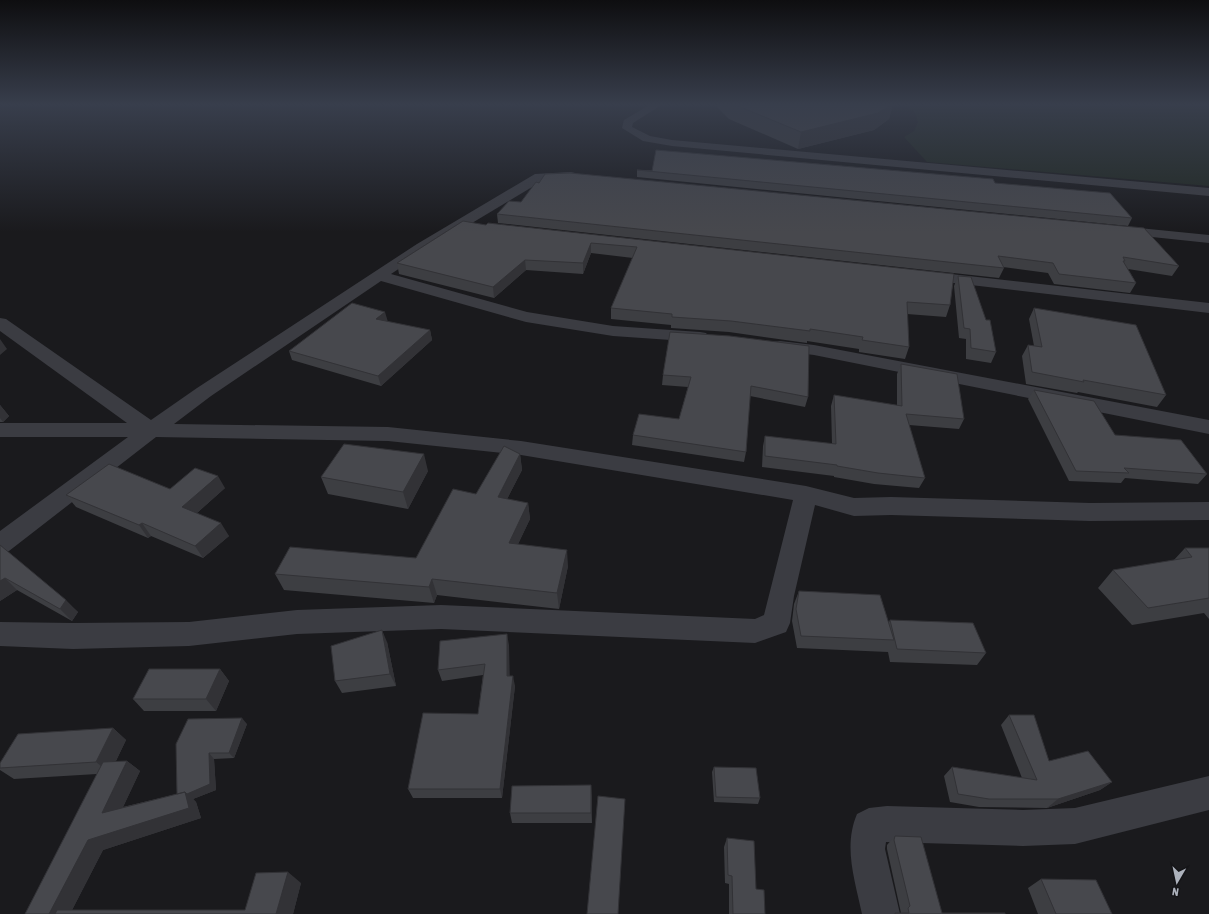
<svg xmlns="http://www.w3.org/2000/svg" width="1209" height="914" viewBox="0 0 1209 914" font-family="'Asap Condensed',sans-serif">
<style>
.green{fill:#202821}
.lines{fill:none;stroke-linecap:round;stroke-linejoin:round}
.minor{fill:#3b3c42;fill-rule:evenodd}
.wall{fill:#3d3e42}
.shaded-wall{fill:#323236}
.building{fill:#47484d;stroke:#323236}
</style>
<rect width="100%" height="100%" fill="#1a1a1d"/>
<!-- green -->
<path class="green" d="M 905,104 L 1108,104 L 1128,107 L 1131,104 L 1209,104 L 1209,186 L 927,162 L 904,137 L 914,131 L 918,122 L 916,114 Z"/>
<g class="lines">
<!-- minor -->
<path class="minor" d="M 651,104 L 663,104 L 633,123 L 632,127 L 650,136 L 672,140 L 1209,188 L 1209,196 L 672,146 L 643,141 L 622,128 L 624,120 Z
M 571,172 L 575,173 L 577,176 L 575,179 L 542,181 L 427,250 L 391,274 L 527,312 L 613,326 L 700,332 L 706,333 L 709,337 L 706,341 L 700,342 L 613,336 L 526,322 L 381,281 L 211,396 L 174,424 L 388,427 L 521,441 L 806,486 L 854,498 L 891,497 L 1090,503 L 1209,502 L 1209,520 L 1090,521 L 891,515 L 854,516 L 815,505 L 794,596 L 790,623 L 786,632 L 755,643 L 441,629 L 297,634 L 189,646 L 73,649 L 0,646 L 0,622 L 73,623 L 189,622 L 297,610 L 441,605 L 755,619 L 764,615 L 793,500 L 521,455 L 388,441 L 156,437 L 9,551 L 0,554 L 0,531 L 128,437 L 0,437 L 0,423 L 127,423 L 0,331 L 0,318 L 6,319 L 151,420 L 197,388 L 417,244 L 535,174 Z
M 1119,226 L 1209,235 L 1209,243 L 1114,233 L 1112,230 L 1114,227 Z
M 924,271 L 1209,303 L 1209,313 L 919,279 L 916,276 L 919,273 Z
M 780,341 L 814,345 L 1209,420 L 1209,434 L 814,355 L 774,350 L 771,346 L 774,342 Z
M 1209,776 L 1209,810 L 1075,844 L 1023,846 L 886,842 L 885,849 L 900,914 L 862,914 C 855,880 843,847 857,814 L 869,808 L 887,806 L 1023,810 L 1075,808 Z"/>
</g>
<!-- wall -->
<path class="wall" d="M 717,104 L 893,104 L 889,119 L 874,130 L 798,149 L 729,119 L 717,107 Z
M 637,170 L 995,183 L 1132,218 L 1128,226 L 637,177 Z
M 521,202 L 1144,228 L 1179,266 L 1172,276 L 1128,269 L 1136,283 L 1130,293 L 1054,284 L 1048,273 L 1003,267 L 1004,268 L 999,278 L 498,223 L 497,214 Z
M 486,225 L 954,274 L 950,305 L 946,317 L 907,314 L 909,347 L 905,359 L 859,352 L 859,349 L 807,341 L 807,343 L 729,332 L 671,328 L 671,325 L 611,319 L 611,308 L 633,258 L 591,253 L 583,274 L 526,270 L 494,298 L 399,274 L 397,263 Z
M 958,276 L 996,352 L 991,363 L 966,359 L 966,339 L 959,338 L 954,286 Z
M 1034,308 L 1166,395 L 1157,407 L 1078,392 L 1077,393 L 1026,384 L 1022,356 L 1028,345 L 1034,346 L 1029,319 Z
M 388,322 L 430,330 L 432,340 L 381,386 L 292,360 L 289,351 Z
M 670,332 L 808,397 L 805,407 L 750,396 L 746,452 L 744,462 L 632,445 L 633,435 L 679,419 L 688,387 L 662,385 L 663,375 Z
M 901,364 L 964,419 L 959,429 L 909,425 L 925,478 L 919,488 L 874,484 L 834,477 L 834,476 L 762,467 L 763,446 L 765,436 L 832,444 L 831,406 L 834,395 L 897,406 L 897,374 Z
M 1034,390 L 1115,435 L 1207,474 L 1198,484 L 1125,478 L 1121,483 L 1069,481 L 1028,399 Z
M 0,405 L 9,416 L 3,422 L 0,422 Z
M 520,454 L 522,470 L 507,499 L 528,503 L 530,519 L 518,544 L 568,566 L 559,609 L 437,595 L 434,603 L 284,590 L 275,574 L 416,558 L 476,494 Z
M 428,471 L 408,509 L 328,494 L 321,477 Z
M 225,488 L 197,513 L 229,536 L 203,558 L 151,536 L 148,538 L 76,507 L 66,495 L 170,489 Z
M 0,545 L 78,612 L 72,621 L 17,590 L 0,601 Z
M 1185,548 L 1209,548 L 1209,619 L 1204,613 L 1132,625 L 1098,588 L 1113,570 L 1173,561 Z
M 799,591 L 889,622 L 890,620 L 986,653 L 977,665 L 890,662 L 888,652 L 797,648 L 792,621 L 794,604 Z
M 387,642 L 396,686 L 342,693 L 335,681 Z
M 509,645 L 509,676 L 515,686 L 502,798 L 413,798 L 408,789 L 478,714 L 483,675 L 442,681 L 438,670 Z
M 220,669 L 229,681 L 216,711 L 144,711 L 133,699 Z
M 1009,715 L 1049,761 L 1112,782 L 1100,790 L 1047,808 L 979,807 L 950,802 L 944,776 L 952,767 L 1022,778 L 1001,725 Z
M 247,724 L 234,758 L 214,759 L 216,790 L 193,799 L 196,802 L 201,818 L 103,850 L 72,910 L 245,910 L 301,883 L 293,914 L 25,914 L 97,774 L 14,779 L 0,770 L 0,763 L 113,728 L 126,740 L 116,761 L 127,761 L 140,771 L 123,807 L 177,794 L 176,744 Z
M 714,767 L 760,798 L 758,804 L 714,802 L 712,772 Z
M 592,796 L 592,823 L 512,823 L 510,813 Z
M 895,836 L 942,913 L 1005,914 L 894,914 L 895,913 L 901,913 L 887,849 L 887,845 Z
M 727,838 L 756,889 L 765,914 L 729,914 L 729,884 L 725,883 L 724,847 Z
M 1041,879 L 1112,914 L 1038,914 L 1028,888 Z"/>
<!-- shaded-wall -->
<path class="shaded-wall" d="M 892,104 L 893,104 L 889,119 L 874,130 L 798,149 L 801,132 Z
M 591,243 L 591,253 L 583,274 L 583,263 Z
M 525,260 L 526,270 L 494,298 L 493,287 Z
M 385,312 L 388,322 L 376,319 Z
M 430,330 L 432,340 L 381,386 L 378,376 Z
M 0,339 L 7,349 L 0,355 Z
M 0,405 L 9,416 L 3,422 L 0,418 Z
M 424,454 L 428,471 L 408,509 L 403,492 Z
M 520,454 L 522,470 L 500,513 L 498,497 Z
M 218,476 L 225,488 L 190,519 L 182,507 Z
M 528,503 L 530,519 L 511,559 L 509,543 Z
M 142,523 L 151,536 L 148,538 L 139,525 Z
M 221,523 L 229,536 L 203,558 L 195,546 Z
M 567,550 L 568,566 L 559,609 L 557,593 Z
M 5,578 L 17,590 L 0,601 L 0,581 Z
M 432,579 L 437,595 L 434,603 L 429,587 Z
M 66,600 L 78,612 L 72,621 L 60,609 Z
M 382,630 L 387,642 L 396,686 L 390,674 Z
M 507,634 L 509,645 L 510,686 L 507,676 Z
M 220,669 L 229,681 L 216,711 L 206,699 Z
M 513,676 L 515,686 L 502,798 L 500,789 Z
M 242,718 L 247,724 L 234,758 L 229,753 Z
M 113,728 L 126,740 L 110,773 L 96,762 Z
M 209,753 L 214,759 L 216,790 L 193,799 L 196,802 L 201,818 L 103,850 L 70,914 L 49,914 L 88,840 L 185,792 Z
M 127,761 L 140,771 L 116,822 L 102,813 Z
M 1112,782 L 1100,790 L 1047,808 L 1058,799 Z
M 591,785 L 592,796 L 592,823 L 591,813 Z
M 288,872 L 301,883 L 293,914 L 276,914 Z"/>
<!-- building -->
<path class="building" d="M 733,104 L 892,104 L 878,113 L 801,132 Z
M 656,150 L 993,179 L 995,183 L 1110,193 L 1132,218 L 637,170 L 652,171 Z
M 570,173 L 1144,228 L 1179,266 L 1123,257 L 1125,261 L 1123,261 L 1136,283 L 1059,274 L 1053,263 L 998,256 L 1004,268 L 497,214 L 509,201 L 521,202 L 536,182 L 539,183 L 545,174 Z
M 463,221 L 486,225 L 488,223 L 954,274 L 950,305 L 907,302 L 909,347 L 862,340 L 863,337 L 810,329 L 810,331 L 731,321 L 672,317 L 672,314 L 611,308 L 637,247 L 591,243 L 583,263 L 525,260 L 493,287 L 397,263 Z
M 958,276 L 971,277 L 986,320 L 990,320 L 996,352 L 971,348 L 970,329 L 964,328 Z
M 352,303 L 385,312 L 376,319 L 430,330 L 378,376 L 289,351 Z
M 1034,308 L 1136,325 L 1166,395 L 1083,380 L 1084,382 L 1032,372 L 1028,345 L 1042,347 Z
M 670,332 L 730,336 L 809,346 L 808,397 L 751,386 L 746,452 L 633,435 L 639,414 L 679,419 L 691,377 L 663,375 Z
M 901,364 L 957,374 L 964,419 L 906,414 L 925,478 L 878,473 L 837,466 L 837,465 L 765,456 L 765,436 L 836,444 L 834,395 L 902,406 Z
M 1034,390 L 1094,401 L 1115,435 L 1181,440 L 1207,474 L 1124,468 L 1129,473 L 1076,471 Z
M 344,444 L 424,454 L 403,492 L 321,477 Z
M 504,446 L 520,454 L 498,497 L 528,503 L 509,543 L 567,550 L 557,593 L 432,579 L 429,587 L 275,574 L 290,547 L 416,558 L 453,489 L 476,494 Z
M 109,464 L 170,489 L 195,468 L 218,476 L 182,507 L 221,523 L 195,546 L 142,523 L 139,525 L 66,495 Z
M 0,545 L 66,600 L 60,609 L 5,578 L 0,581 Z
M 1185,548 L 1209,548 L 1209,598 L 1148,608 L 1113,570 L 1192,557 Z
M 799,591 L 880,595 L 894,640 L 801,636 L 796,609 Z
M 890,620 L 973,623 L 986,653 L 897,649 Z
M 382,630 L 390,674 L 335,681 L 331,646 Z
M 507,634 L 507,676 L 513,676 L 500,789 L 408,789 L 423,713 L 478,714 L 485,664 L 438,670 L 440,641 Z
M 149,669 L 220,669 L 206,699 L 133,699 Z
M 1009,715 L 1034,715 L 1049,761 L 1088,751 L 1112,782 L 1058,799 L 989,799 L 958,794 L 952,767 L 1037,780 Z
M 242,718 L 229,753 L 209,753 L 210,784 L 187,794 L 185,792 L 177,794 L 176,744 L 188,719 Z
M 113,728 L 96,762 L 0,768 L 0,763 L 18,734 Z
M 127,761 L 102,813 L 185,792 L 189,808 L 88,840 L 49,914 L 25,914 L 103,762 Z
M 714,767 L 756,768 L 760,798 L 716,797 Z
M 591,785 L 591,813 L 510,813 L 512,786 Z
M 598,796 L 625,799 L 618,914 L 587,914 Z
M 895,836 L 921,837 L 942,913 L 1005,913 L 1005,914 L 895,914 L 895,913 L 909,913 L 908,908 L 910,906 L 894,840 Z
M 727,838 L 754,841 L 756,889 L 764,890 L 765,914 L 733,914 L 732,876 L 728,875 Z
M 288,872 L 276,914 L 55,914 L 57,910 L 245,910 L 256,873 Z
M 1041,879 L 1096,880 L 1112,914 L 1056,914 Z"/>
<!-- sky -->
<linearGradient id="sky" x2="0" y2="1"><stop stop-color="#0e0e10"/><stop offset="0.45" stop-color="#383e4c"/><stop offset="1" stop-color="#383e4c" stop-opacity="0"/></linearGradient>
<rect width="1209" height="232" fill="url(#sky)"/>
<!-- north arrow -->
<g transform="translate(1177 882) rotate(189)" stroke="#151518" stroke-width="3" paint-order="stroke">
<path d="M0-3L7 15L0 10L-7 15Z" fill="#adb2bc"/>
<text y="-6" font-size="11" font-weight="bold" text-anchor="middle" fill="#adb2bc">N</text>
</g>
</svg>
